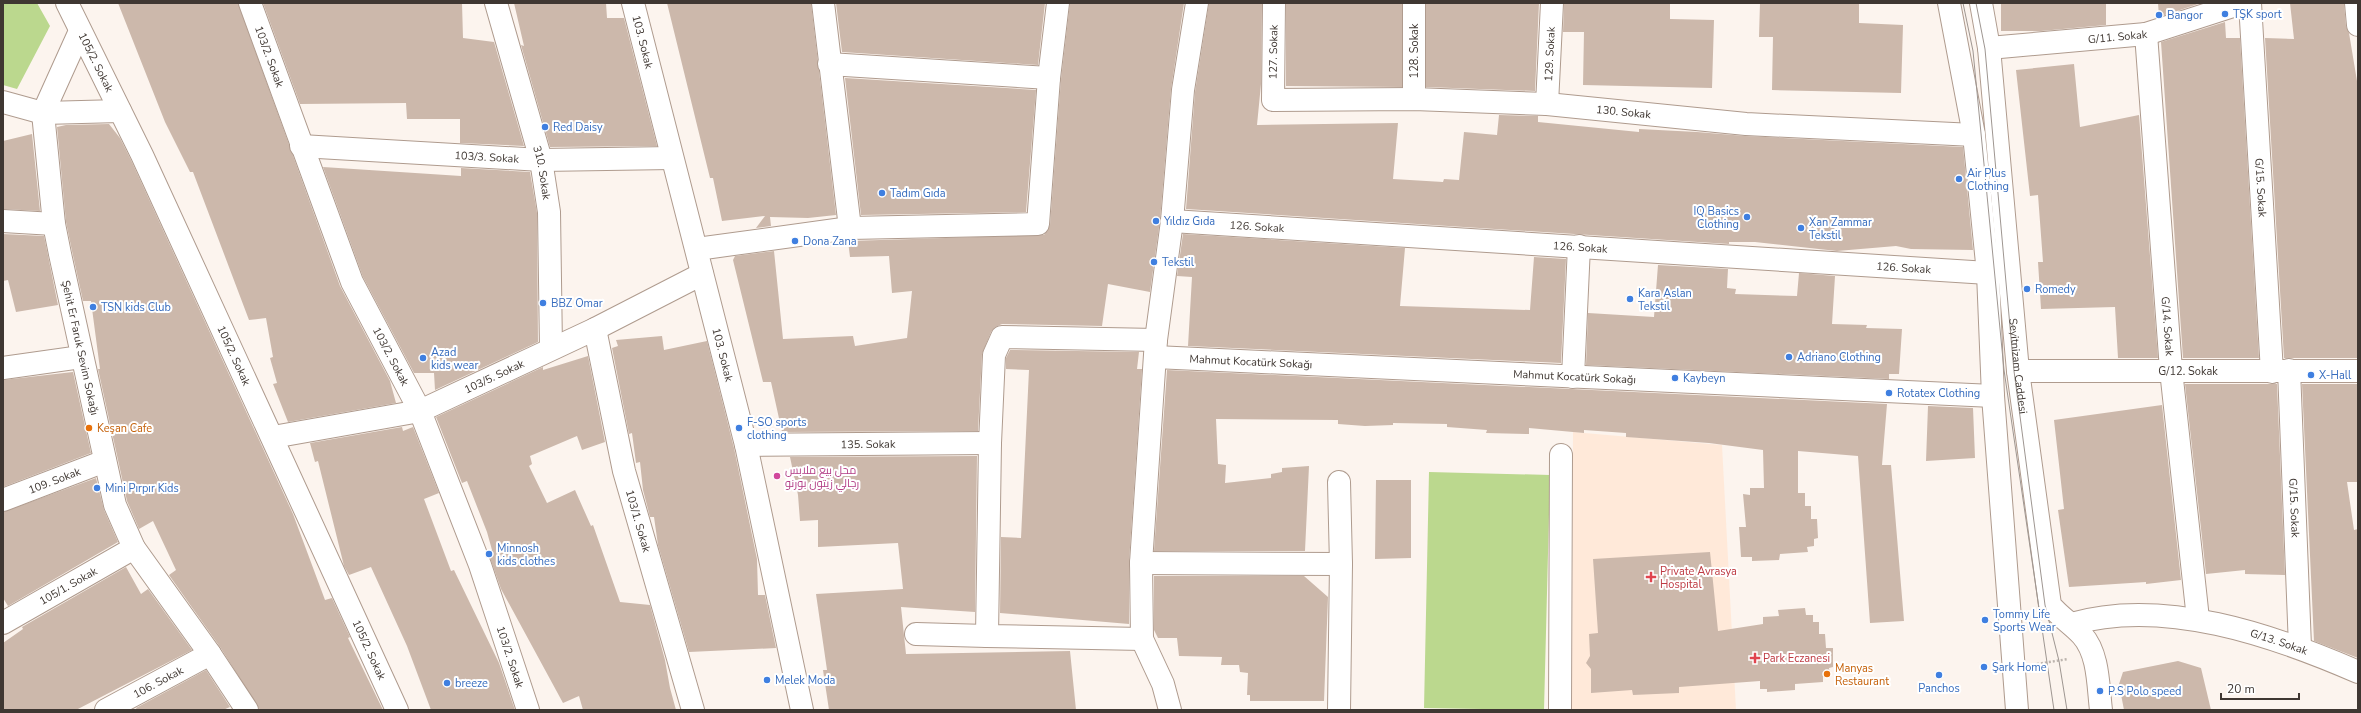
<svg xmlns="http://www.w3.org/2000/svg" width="2361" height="713" viewBox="0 0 2361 713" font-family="'Nunito Sans',Cairo,sans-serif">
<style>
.built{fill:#ffe9d9}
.green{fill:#bbd88e}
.building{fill:#ccb8ab}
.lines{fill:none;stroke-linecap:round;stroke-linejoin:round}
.minor-casing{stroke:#af9b8e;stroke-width:24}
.tertiary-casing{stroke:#af9b8e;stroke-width:24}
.secondary-casing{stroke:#af9b8e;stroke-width:24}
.path{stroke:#bcb4ae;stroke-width:2.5;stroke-dasharray:2 2;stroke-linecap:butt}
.minor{stroke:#fff;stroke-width:22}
.tertiary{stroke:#fff;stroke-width:22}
.secondary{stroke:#fff;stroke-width:22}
.tram{stroke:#9e9691;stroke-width:1}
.shop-dot{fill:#3f7fe0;stroke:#fff;stroke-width:1.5}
.food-dot{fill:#e8710a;stroke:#fff;stroke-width:1.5}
.hotel-dot{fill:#d1479c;stroke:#fff;stroke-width:1.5}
.health-dot{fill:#e0444e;stroke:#fff;stroke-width:1.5}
.labels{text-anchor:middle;stroke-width:4;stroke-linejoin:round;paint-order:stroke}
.shop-label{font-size:11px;fill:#366cbe;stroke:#fff;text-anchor:start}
.street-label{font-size:11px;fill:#3f3732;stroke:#fff}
.food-label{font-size:11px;fill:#c56008;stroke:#fff;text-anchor:start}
.hotel-label{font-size:11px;fill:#b23c85;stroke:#fff;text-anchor:start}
.health-label{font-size:11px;fill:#be3a42;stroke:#fff;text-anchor:start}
</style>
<rect width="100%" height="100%" fill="#fcf4ee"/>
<!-- built -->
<path class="built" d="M 1573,432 L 1722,445 L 1736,710 L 1572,710 Z"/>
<!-- green -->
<path class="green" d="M 3,3 L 37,3 L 50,26 L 17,89 L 3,85 Z
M 1429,472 L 1550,475 L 1544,710 L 1424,708 Z"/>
<!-- building -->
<path class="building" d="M 118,3 L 238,3 L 340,286 L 390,381 L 396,403 L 288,422 L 273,384 L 277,383 L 270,358 L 273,357 L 266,318 L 249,320 L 193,172 L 190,172 L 165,122 Z
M 263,3 L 462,3 L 463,38 L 494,42 L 524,146 L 460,143 L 460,119 L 407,119 L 406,103 L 300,104 Z
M 514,3 L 606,3 L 607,18 L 624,18 L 657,146 L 550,147 L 521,45 L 524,46 Z
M 667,3 L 811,3 L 836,215 L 808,218 L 770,217 L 771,226 L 756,228 L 765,216 L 722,221 L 713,178 L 710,178 Z
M 836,3 L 1045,3 L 1038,65 L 842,52 Z
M 1070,3 L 1184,3 L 1171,89 L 1160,220 L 1150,292 L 1108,284 L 1102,326 L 1002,324 L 995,327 L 991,332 L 982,354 L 978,431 L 782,432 L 771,382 L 763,382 L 733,260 L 735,256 L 774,251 L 783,339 L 853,336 L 855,346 L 907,338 L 912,291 L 892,293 L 889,256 L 850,257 L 848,241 L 1044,235 L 1050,225 L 1061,79 Z
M 1209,3 L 1262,3 L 1261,84 L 1257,125 L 1398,123 L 1393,179 L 1443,182 L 1444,179 L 1459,180 L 1464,132 L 1497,135 L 1499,115 L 1538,116 L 1538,122 L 1639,132 L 1639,129 L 1697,132 L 1745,136 L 1963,147 L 1973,250 L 1911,249 L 1896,246 L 1837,251 L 1755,242 L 1729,242 L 1729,244 L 1186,209 L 1195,92 Z
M 1286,3 L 1402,3 L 1402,87 L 1286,86 Z
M 1426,3 L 1539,3 L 1535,91 L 1426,87 Z
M 1564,3 L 1670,3 L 1670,19 L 1714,20 L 1712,88 L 1583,85 L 1584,32 L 1563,32 Z
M 1760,3 L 1859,3 L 1859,23 L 1903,25 L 1901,93 L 1772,90 L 1773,37 L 1759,37 Z
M 2001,3 L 2106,3 L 2106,25 L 2041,31 L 2001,31 Z
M 2158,3 L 2201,3 L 2159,17 Z
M 2290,3 L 2344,3 L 2346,26 L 2349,33 L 2358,87 L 2358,358 L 2284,358 L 2265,38 L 2294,39 Z
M 2225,22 L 2226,38 L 2240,38 L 2259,358 L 2183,358 L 2161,42 Z
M 2074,64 L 2080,127 L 2139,115 L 2158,358 L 2118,358 L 2115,307 L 2041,309 L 2038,262 L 2043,262 L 2038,195 L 2030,196 L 2016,70 Z
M 845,78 L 1036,90 L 1026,212 L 861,215 Z
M 109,124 L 120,138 L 131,160 L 293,514 L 325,600 L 332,598 L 350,637 L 348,638 L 383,710 L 260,710 L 220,647 L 169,575 L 176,570 L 153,521 L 139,529 L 127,501 L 98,369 L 100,369 L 91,301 L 83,301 L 72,251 L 66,222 L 57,127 L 66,125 Z
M 32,134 L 40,211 L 3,209 L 3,141 Z
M 323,167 L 461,176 L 461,168 L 530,172 L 537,213 L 538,342 L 435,390 L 434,373 L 414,373 L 363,277 Z
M 3,234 L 44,236 L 58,305 L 16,312 L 8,280 L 3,281 Z
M 1183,234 L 1405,248 L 1400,306 L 1530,310 L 1534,257 L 1566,259 L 1561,363 L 1188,346 L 1192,277 L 1177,276 Z
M 1658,265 L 1728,269 L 1727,288 L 1736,289 L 1735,294 L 1797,296 L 1799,273 L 1835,276 L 1832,324 L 1867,325 L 1866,328 L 1902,329 L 1899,374 L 1889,374 L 1889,379 L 1586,365 L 1588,313 L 1654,317 Z
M 662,336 L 664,350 L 707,341 L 734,448 L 757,559 L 758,595 L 765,595 L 776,648 L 689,652 L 658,545 L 654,517 L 650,517 L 643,490 L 640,462 L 636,463 L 632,433 L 629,434 L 612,348 L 618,346 L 616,340 Z
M 1010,350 L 1139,352 L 1137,369 L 1142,369 L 1129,562 L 1129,624 L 1000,613 L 1001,537 L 1021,538 L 1029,370 L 1006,369 L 1006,358 Z
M 588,356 L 605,442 L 582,450 L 577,436 L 530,456 L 532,464 L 529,466 L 547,503 L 575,490 L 591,526 L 593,525 L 620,602 L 650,605 L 665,660 L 670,688 L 676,710 L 583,710 L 579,696 L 563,703 L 501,589 L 488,552 L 492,550 L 487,532 L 467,481 L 462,483 L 436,417 L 543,367 L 543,370 Z
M 1167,370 L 1887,404 L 1882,465 L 1891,465 L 1904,621 L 1870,623 L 1858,456 L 1798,451 L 1798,493 L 1805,493 L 1805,506 L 1811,506 L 1811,519 L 1817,519 L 1818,538 L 1814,539 L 1814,546 L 1807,547 L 1808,552 L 1780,554 L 1779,560 L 1752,561 L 1752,557 L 1741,557 L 1739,527 L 1746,527 L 1743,494 L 1750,495 L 1750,488 L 1764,488 L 1763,450 L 1709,443 L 1626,437 L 1626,433 L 1584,430 L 1584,433 L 1529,428 L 1529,434 L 1486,433 L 1487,430 L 1447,427 L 1447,424 L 1393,423 L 1393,425 L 1365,426 L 1338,424 L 1338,420 L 1216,419 L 1218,464 L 1226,465 L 1225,483 L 1271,478 L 1271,474 L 1282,472 L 1282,468 L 1309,466 L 1305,551 L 1154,551 Z
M 73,372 L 91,453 L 3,487 L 3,380 Z
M 2185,384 L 2277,384 L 2285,575 L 2245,574 L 2245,570 L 2206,574 Z
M 2302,384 L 2358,384 L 2358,482 L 2347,482 L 2354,530 L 2358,529 L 2358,658 L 2314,641 Z
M 2162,405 L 2181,580 L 2146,584 L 2146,582 L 2069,587 L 2058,510 L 2064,509 L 2054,420 Z
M 1928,406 L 1973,408 L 1975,458 L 1926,461 Z
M 402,427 L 403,431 L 413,427 L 439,493 L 424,499 L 451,571 L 454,570 L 499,663 L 515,710 L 431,710 L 407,646 L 371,567 L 349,575 L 344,566 L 318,461 L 315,462 L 310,443 Z
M 977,456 L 975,612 L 901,607 L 906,654 L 1070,651 L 1076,710 L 829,710 L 823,670 L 827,670 L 816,594 L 903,589 L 898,543 L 818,547 L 818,520 L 800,521 L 798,495 L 790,457 Z
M 96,478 L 104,510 L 118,542 L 8,606 L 3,598 L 3,512 Z
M 1376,480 L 1411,480 L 1411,558 L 1375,559 Z
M 1710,552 L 1718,631 L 1763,624 L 1763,617 L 1779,616 L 1778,610 L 1805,608 L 1806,615 L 1813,615 L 1813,622 L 1819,622 L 1819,634 L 1825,634 L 1826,648 L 1833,648 L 1833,667 L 1829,668 L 1830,675 L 1823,676 L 1823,682 L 1795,684 L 1795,690 L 1767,692 L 1767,689 L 1760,689 L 1760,681 L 1679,687 L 1679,693 L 1633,695 L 1632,690 L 1591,693 L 1591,669 L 1586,663 L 1590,656 L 1589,634 L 1598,633 L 1593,559 Z
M 126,567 L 141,594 L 148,589 L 192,650 L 76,710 L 3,710 L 3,643 L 23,629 L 22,627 Z
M 1154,576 L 1304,576 L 1328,597 L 1324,701 L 1250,701 L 1250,695 L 1247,695 L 1248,673 L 1240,672 L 1239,665 L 1221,665 L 1222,657 L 1179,656 L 1177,638 L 1158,638 L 1154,630 Z
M 2178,661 L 2201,668 L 2211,710 L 2124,710 L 2119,684 L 2123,672 Z
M 206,670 L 230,707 L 223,710 L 137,710 L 136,708 Z"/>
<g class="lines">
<defs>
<g id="minor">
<path id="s1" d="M 250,3 L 352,282 L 420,411 L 480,565 L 528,710"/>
<path id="s2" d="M 496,3 L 541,160 L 549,212 L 551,348"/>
<path id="s3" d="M 633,3 L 746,445 L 802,710"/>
<path d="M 823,3 L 850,228"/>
<path id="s4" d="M 1274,3 L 1273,100 L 1414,99 L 1547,104 L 1746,124 L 1974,135"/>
<path d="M 1414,3 L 1414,99"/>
<path id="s5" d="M 2250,3 L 2272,372"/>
<path d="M 2356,3 L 2358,25"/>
<path id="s6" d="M 2146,34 L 2171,370 L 2198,619"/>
<path id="s7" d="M 1989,48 L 2146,34 L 2242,3"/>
<path d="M 829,64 L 1049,78"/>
<path d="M 3,102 L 43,113"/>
<path id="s8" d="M 1547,104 L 1552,3"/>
<path id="s9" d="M 43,113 L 54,224 L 60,254 L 115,505 L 134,548 L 210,654 L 247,710"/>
<path d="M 43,113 L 80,31"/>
<path id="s10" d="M 301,146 L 541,160 L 672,158"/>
<path d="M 3,221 L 54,224"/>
<path id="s11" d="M 1172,221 L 1988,273"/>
<path d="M 697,249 L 850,228 L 1038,224 L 1049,78 L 1058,3"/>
<path id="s12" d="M 595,329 L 624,471 L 693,710"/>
<path id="s13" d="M 1155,357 L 1993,396"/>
<path d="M 3,368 L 81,357"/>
<path id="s14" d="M 2289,370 L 2300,647"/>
<path id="s15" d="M 2018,371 L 2358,371"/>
<path d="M 1573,377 L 1579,246"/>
<path id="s16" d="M 273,437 L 420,411 L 595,329 L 702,274"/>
<path id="s17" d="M 746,445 L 990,443"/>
<path id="s18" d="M 3,500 L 105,461"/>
<path d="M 1141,563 L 1341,564"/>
<path id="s19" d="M 3,623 L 134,548"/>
<path id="s20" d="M 2071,624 C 2163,597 2273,635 2358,672"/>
<path d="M 916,634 L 987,636"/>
<path d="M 1142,639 L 987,636 L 990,443 L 994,355 L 1002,337 L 1156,340"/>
<path id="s21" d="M 106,710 L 210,654"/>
<path d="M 1170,710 L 1163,684 L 1142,639 L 1141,563 L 1156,340 L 1172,221 L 1183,90 L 1197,3"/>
<path d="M 1339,710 L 1341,564 L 1339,482"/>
<path d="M 1560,710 L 1561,455"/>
</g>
<g id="tertiary">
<path id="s22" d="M 67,3 L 142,155 L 397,710"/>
<path d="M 43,113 L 120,111"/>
</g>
<g id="secondary">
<path d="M 1949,3 L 1974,135 L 1988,273 L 1993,396 L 2017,710"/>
<path id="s23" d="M 1981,3 L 1989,48 L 2018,371 L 2050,605 C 2060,617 2072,624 2082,635 C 2099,654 2098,686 2101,710"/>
</g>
</defs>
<!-- minor casing -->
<use href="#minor" class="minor-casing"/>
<!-- tertiary casing -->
<use href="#tertiary" class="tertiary-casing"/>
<!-- secondary casing -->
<use href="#secondary" class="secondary-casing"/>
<!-- path -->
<path class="path" d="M 2037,664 L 2068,659"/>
<!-- minor -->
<use href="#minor" class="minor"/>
<!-- tertiary -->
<use href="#tertiary" class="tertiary"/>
<!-- secondary -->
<use href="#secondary" class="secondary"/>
<!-- tram -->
<path class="tram" d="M 1963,3 L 1973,51 L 2004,370 L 2054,710
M 1976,3 L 1985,49 L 2014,371 L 2045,605 L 2059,661 L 2067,710"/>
</g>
<!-- markers -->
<g class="shop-dot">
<circle cx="2225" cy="14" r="4"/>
<circle cx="2159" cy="15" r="4"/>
<circle cx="545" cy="127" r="4"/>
<circle cx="1959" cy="179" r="4"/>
<circle cx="882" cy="193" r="4"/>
<circle cx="1747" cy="217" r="4"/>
<circle cx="1156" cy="221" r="4"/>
<circle cx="1801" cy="228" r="4"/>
<circle cx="795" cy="241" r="4"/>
<circle cx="1154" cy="262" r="4"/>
<circle cx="2027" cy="289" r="4"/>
<circle cx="1630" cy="299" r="4"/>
<circle cx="543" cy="303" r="4"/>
<circle cx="93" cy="307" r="4"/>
<circle cx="1789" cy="357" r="4"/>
<circle cx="423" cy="358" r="4"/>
<circle cx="2311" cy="375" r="4"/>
<circle cx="1675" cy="378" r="4"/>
<circle cx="1889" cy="393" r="4"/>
<circle cx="739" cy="428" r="4"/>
<circle cx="97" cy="488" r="4"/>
<circle cx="489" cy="554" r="4"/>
<circle cx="1985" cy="620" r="4"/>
<circle cx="1984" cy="667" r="4"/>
<circle cx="1939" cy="675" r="4"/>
<circle cx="767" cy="680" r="4"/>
<circle cx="447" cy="683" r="4"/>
<circle cx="2100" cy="691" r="4"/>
</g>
<g class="food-dot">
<circle cx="89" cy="428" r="4"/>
<circle cx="1827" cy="674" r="4"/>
</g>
<circle class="hotel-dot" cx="777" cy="476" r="4"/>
<g class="health-dot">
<path d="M1649 571h4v4h4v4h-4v4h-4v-4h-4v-4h4z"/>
<path d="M1753 652h4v4h4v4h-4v4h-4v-4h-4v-4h4z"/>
</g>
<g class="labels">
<!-- shop labels -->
<g class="shop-label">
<text x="2233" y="18">TŞK sport</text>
<text x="2167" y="19">Bangor</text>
<text x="553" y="131">Red Daisy</text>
<text x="1967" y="177">Air Plus<tspan x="1967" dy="13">Clothing</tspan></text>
<text x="890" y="197">Tadım Gıda</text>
<text x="1739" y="215" text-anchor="end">IQ Basics<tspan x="1739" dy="13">Clothing</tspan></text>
<text x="1164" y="225">Yıldız Gıda</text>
<text x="1809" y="226">Xan Zammar<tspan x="1809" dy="13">Tekstil</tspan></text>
<text x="803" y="245">Dona Zana</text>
<text x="1162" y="266">Tekstil</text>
<text x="2035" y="293">Romedy</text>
<text x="1638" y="297">Kara Aslan<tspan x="1638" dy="13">Tekstil</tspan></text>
<text x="551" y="307">BBZ Omar</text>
<text x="101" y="311">TSN kids Club</text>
<text x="431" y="356">Azad<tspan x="431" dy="13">kids wear</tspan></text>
<text x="1797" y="361">Adriano Clothing</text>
<text x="2319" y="379">X-Hall</text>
<text x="1683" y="382">Kaybeyn</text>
<text x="1897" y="397">Rotatex Clothing</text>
<text x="747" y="426">F-SO sports<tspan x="747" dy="13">clothing</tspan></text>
<text x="105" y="492">Mini Pırpır Kids</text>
<text x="497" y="552">Minnosh<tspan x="497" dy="13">kids clothes</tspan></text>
<text x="1993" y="618">Tommy Life<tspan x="1993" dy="13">Sports Wear</tspan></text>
<text x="1992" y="671">Şark Home</text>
<text x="775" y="684">Melek Moda</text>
<text x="455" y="687">breeze</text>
<text x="1939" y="692" text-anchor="middle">Panchos</text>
<text x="2108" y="695">P.S Polo speed</text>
</g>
<!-- street labels -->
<g class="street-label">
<text dy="4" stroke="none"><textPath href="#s7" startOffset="129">G/11. Sokak</textPath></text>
<text dy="4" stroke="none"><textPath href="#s3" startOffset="40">103. Sokak</textPath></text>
<text transform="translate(1414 51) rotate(-90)" y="4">128. Sokak</text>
<text transform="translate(1273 52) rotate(-89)" y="4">127. Sokak</text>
<text dy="4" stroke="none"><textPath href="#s8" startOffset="50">129. Sokak</textPath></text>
<text dy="4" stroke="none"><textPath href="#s1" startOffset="57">103/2. Sokak</textPath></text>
<text dy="4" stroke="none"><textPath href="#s22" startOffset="66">105/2. Sokak</textPath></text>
<text dy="4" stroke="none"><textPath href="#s4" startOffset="448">130. Sokak</textPath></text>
<text dy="4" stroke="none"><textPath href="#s10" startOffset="186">103/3. Sokak</textPath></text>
<text dy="4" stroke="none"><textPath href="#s2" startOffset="176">310. Sokak</textPath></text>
<text dy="4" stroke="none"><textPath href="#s5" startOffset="185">G/15. Sokak</textPath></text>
<text dy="4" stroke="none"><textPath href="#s11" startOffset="85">126. Sokak</textPath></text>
<text dy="4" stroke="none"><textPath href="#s11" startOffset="409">126. Sokak</textPath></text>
<text dy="4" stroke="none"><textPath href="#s11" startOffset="733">126. Sokak</textPath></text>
<text dy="4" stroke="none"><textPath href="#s6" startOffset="293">G/14. Sokak</textPath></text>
<text dy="4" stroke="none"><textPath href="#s9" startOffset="238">Şehit Er Faruk Sevim Sokağı</textPath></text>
<text dy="4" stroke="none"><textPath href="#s22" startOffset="390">105/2. Sokak</textPath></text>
<text dy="4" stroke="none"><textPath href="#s3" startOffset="363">103. Sokak</textPath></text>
<text dy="4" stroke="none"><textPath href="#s1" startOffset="381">103/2. Sokak</textPath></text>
<text dy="4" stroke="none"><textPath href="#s13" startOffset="96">Mahmut Kocatürk Sokağı</textPath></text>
<text dy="4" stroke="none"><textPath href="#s23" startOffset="365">Seyitnizam Caddesi</textPath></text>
<text dy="4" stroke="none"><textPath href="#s15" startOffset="170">G/12. Sokak</textPath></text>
<text dy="4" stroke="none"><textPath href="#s16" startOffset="231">103/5. Sokak</textPath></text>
<text dy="4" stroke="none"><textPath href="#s13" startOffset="420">Mahmut Kocatürk Sokağı</textPath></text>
<text dy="4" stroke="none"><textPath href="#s17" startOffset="122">135. Sokak</textPath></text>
<text dy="4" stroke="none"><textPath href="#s18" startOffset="55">109. Sokak</textPath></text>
<text dy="4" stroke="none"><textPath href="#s14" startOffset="138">G/15. Sokak</textPath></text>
<text dy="4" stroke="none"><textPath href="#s12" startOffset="197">103/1. Sokak</textPath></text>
<text dy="4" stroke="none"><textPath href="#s19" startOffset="75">105/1. Sokak</textPath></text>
<text dy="4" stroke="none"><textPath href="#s20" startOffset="212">G/13. Sokak</textPath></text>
<text dy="4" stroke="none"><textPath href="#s22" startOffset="714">105/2. Sokak</textPath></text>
<text dy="4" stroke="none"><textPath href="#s1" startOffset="705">103/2. Sokak</textPath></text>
<text dy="4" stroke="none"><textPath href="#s21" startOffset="59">106. Sokak</textPath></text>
</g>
<!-- food labels -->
<g class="food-label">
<text x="97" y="432">Keşan Cafe</text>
<text x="1835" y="672">Manyas<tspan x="1835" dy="13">Restaurant</tspan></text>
</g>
<!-- hotel labels -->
<g class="hotel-label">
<text x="785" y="474">محل بيع ملابس<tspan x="785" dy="13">رجالي زيتون بورنو</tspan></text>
</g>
<!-- health labels -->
<g class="health-label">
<text x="1660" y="575">Private Avrasya<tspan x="1660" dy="13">Hospital</tspan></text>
<text x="1763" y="662">Park Eczanesi</text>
</g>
</g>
<!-- border -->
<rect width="2361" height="713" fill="none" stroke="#3f3732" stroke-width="8"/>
<!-- scale -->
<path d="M2221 693v6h78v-6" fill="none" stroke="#3f3732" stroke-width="2"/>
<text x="2227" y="693" font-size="12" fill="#3f3732" stroke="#ffffff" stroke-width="3" paint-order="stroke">20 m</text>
</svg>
